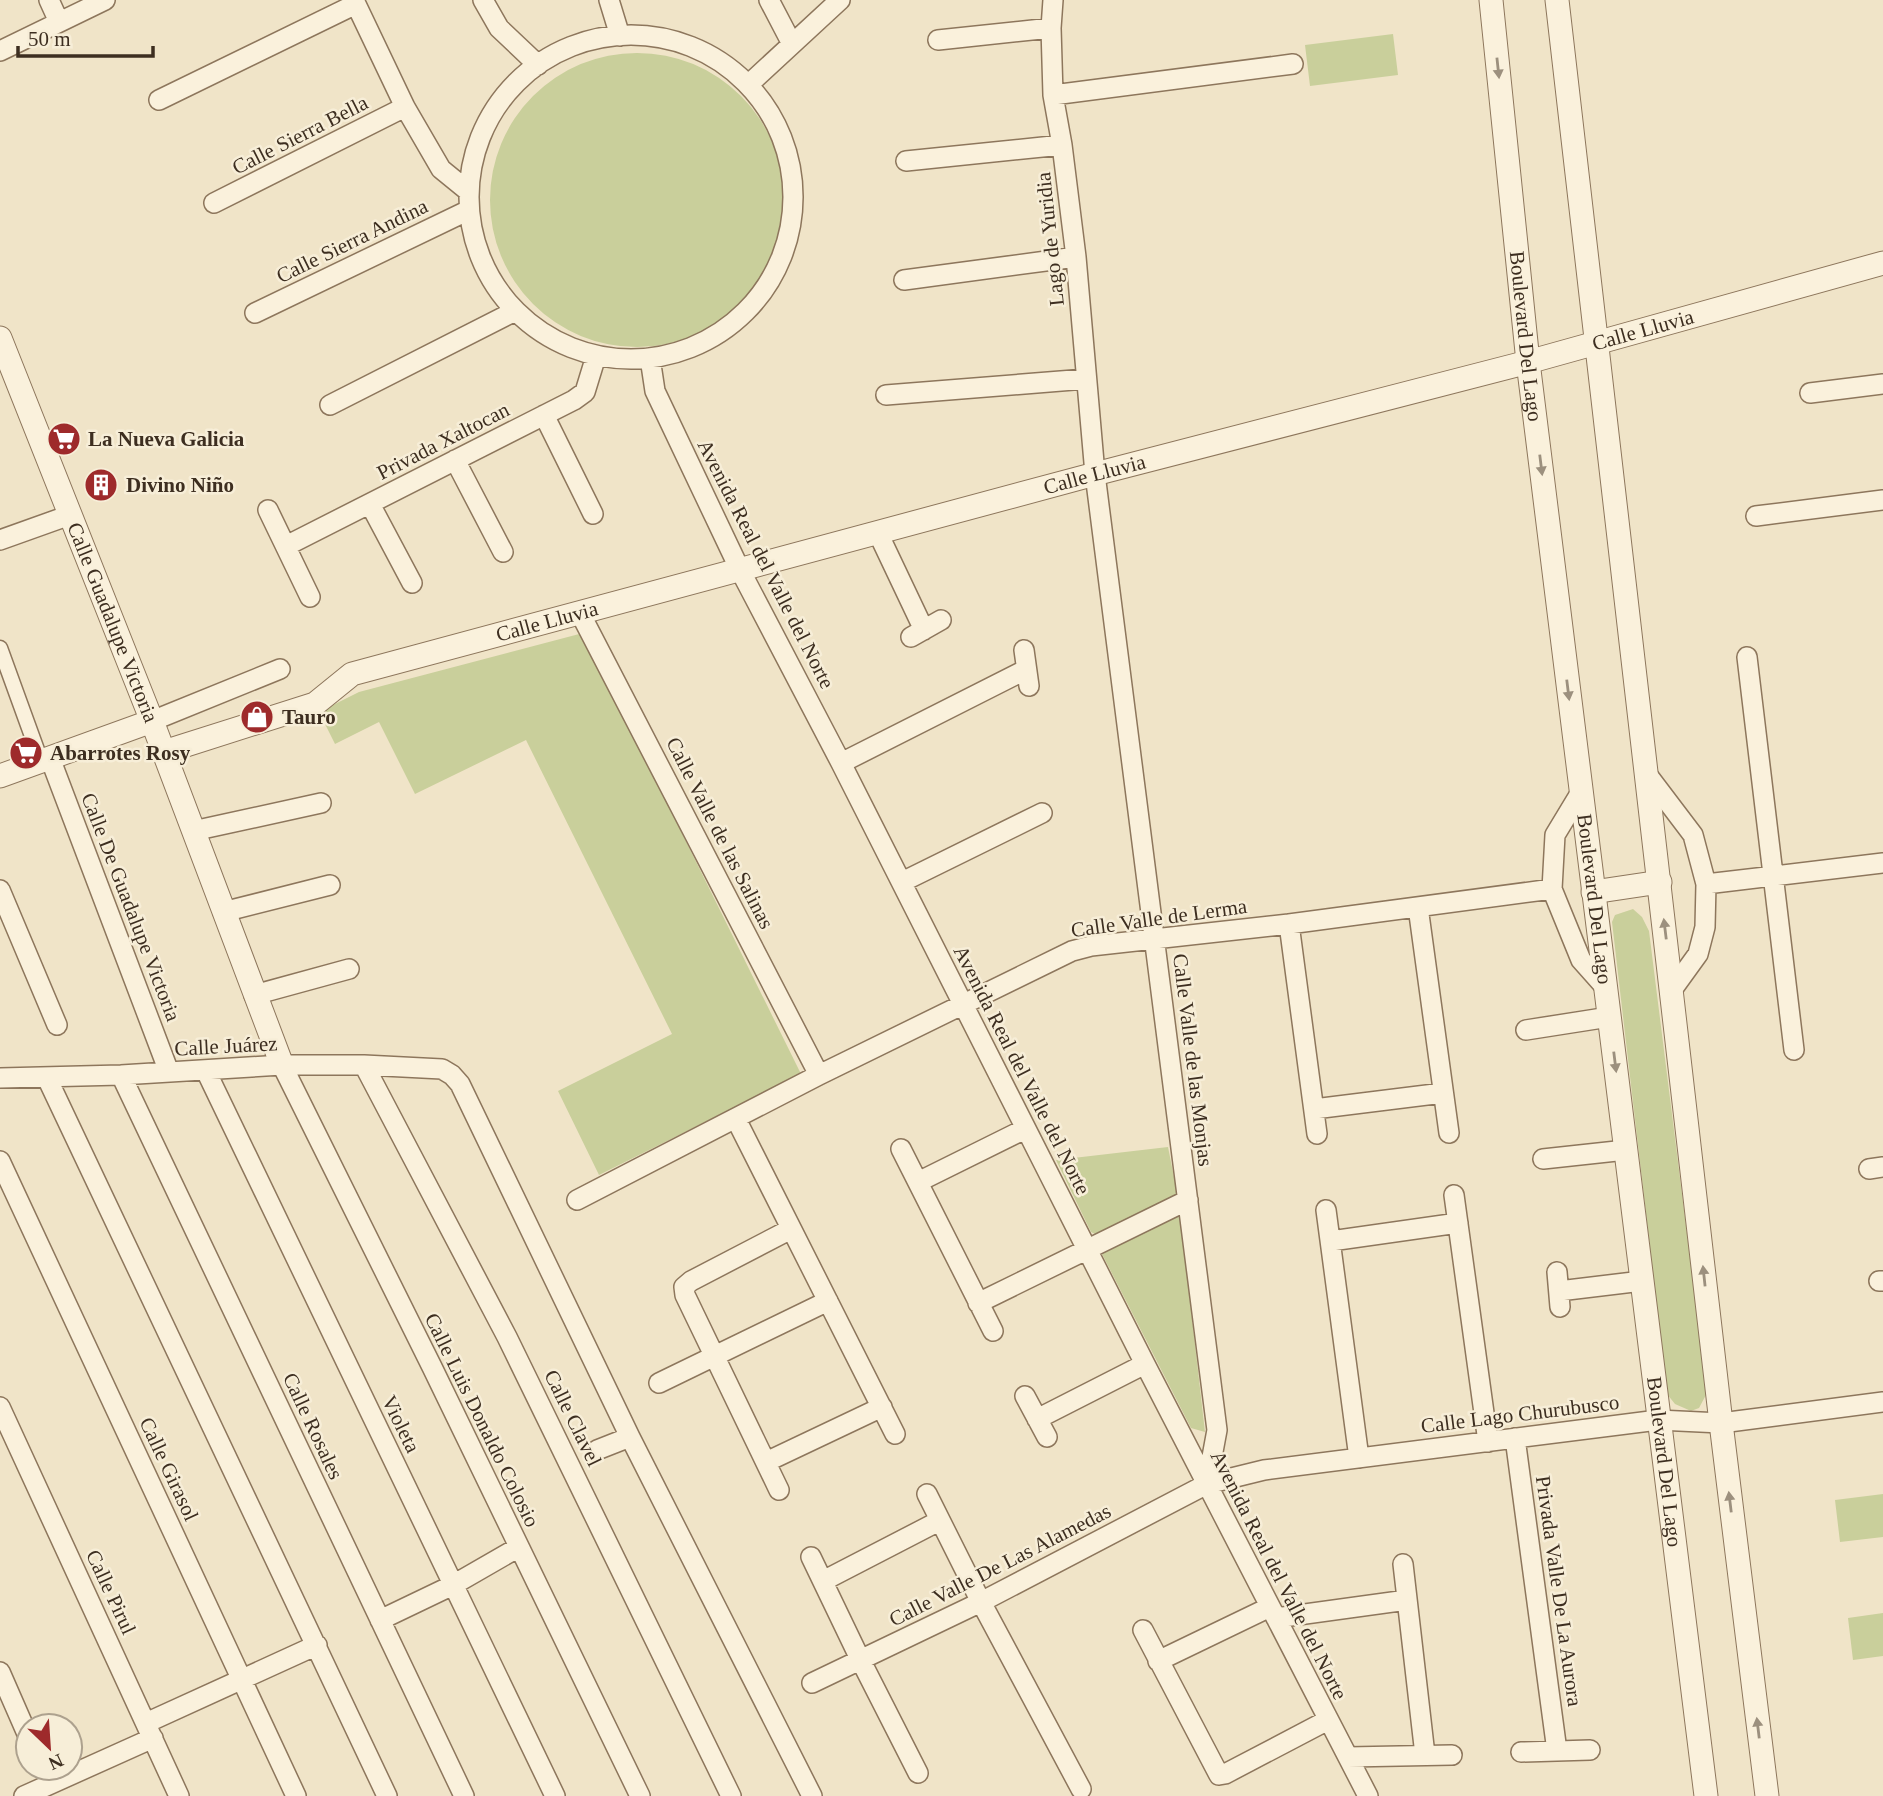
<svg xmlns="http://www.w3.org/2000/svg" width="1883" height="1796" viewBox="0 0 1883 1796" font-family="'Times New Roman',serif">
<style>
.green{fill:#c9cf9b}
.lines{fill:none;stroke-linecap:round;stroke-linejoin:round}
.pedestrian-casing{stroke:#8d765c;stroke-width:17}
.minor-casing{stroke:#8d765c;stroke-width:22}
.tertiary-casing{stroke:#8d765c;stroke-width:25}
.pedestrian{stroke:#faf1dc;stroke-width:14}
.minor{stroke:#faf1dc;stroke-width:19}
.tertiary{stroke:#faf1dc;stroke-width:23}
.oneway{fill:#9c907e}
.labels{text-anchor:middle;stroke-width:5;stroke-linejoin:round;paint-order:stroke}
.street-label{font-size:21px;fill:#3d2e20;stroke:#f7eed8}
.poi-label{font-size:21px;font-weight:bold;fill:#3d2e20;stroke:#f7eed8;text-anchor:start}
</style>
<rect width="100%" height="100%" fill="#f0e4c8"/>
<!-- green -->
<path class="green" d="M 1393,34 L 1398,75 L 1310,86 L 1305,45 Z
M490 200a147 147 0 1 1 294 0a147 147 0 1 1-294 0Z
M 583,633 L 801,1074 L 599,1175 L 558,1091 L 672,1034 L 526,740 L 415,794 L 379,722 L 335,744 L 319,712 L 359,692 Z
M 1633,909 L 1642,917 L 1649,931 L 1707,1393 L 1699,1408 L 1691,1411 L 1675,1404 L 1667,1394 L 1612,922 L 1615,915 Z
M 1168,1147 L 1178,1197 L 1097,1235 L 1091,1232 L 1056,1160 Z
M 1180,1213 L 1205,1432 L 1191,1428 L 1101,1252 Z
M 1883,1494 L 1883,1537 L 1840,1542 L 1835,1500 Z
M 1883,1613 L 1883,1656 L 1853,1660 L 1848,1618 Z"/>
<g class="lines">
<defs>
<path id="pedestrian" d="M 0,648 L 41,761"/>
<path id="minor" d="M 49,0 L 59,22
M 354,0 L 405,107 L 441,169 L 468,191
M 483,0 L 499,28 L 538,65
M 609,0 L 620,36
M 769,0 L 792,44
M 1053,0 L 1051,28 L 1053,95 L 1062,145 L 1076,257 L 1095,474 L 1217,1430 L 1207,1484
M469 197a162 162 0 1 1 324 0a162 162 0 1 1-324 0Z
M 938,40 L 1051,28
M 0,51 L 105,0
M 748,85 L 840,0
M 1053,95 L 1293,64
M 159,100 L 356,4
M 906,161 L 1062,145
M 214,203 L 405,107
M 904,280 L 1076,257
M 255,313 L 469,210
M 650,358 L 655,391 L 740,570 L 841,763 L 1145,1364 L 1368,1796
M 1810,393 L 1883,384
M 886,395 L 1086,379
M 330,405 L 515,311
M 544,415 L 593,514
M 455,460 L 503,552
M 370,504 L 412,583
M 268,510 L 310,597
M 1756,516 L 1883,500
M 878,533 L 924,630
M 0,540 L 70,515
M 286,546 L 574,400 L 585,392 L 596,356
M 580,613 L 819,1075
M 911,637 L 941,620
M 1024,650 L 1029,686
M 1747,657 L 1794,1050
M 152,721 L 280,669
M 50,758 L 169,1072
M 841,763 L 1025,670
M 1646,773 L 1693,835 L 1706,884 L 1705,927 L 1698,954 L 1672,990
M 1581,792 L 1555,835 L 1552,889 L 1581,960 L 1605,987
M 193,831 L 321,803
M 902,882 L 1042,813
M 1706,884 L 1883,863
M 0,890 L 57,1025
M 1418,907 L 1449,1133
M 223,912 L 330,885
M 1289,924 L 1317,1134
M 254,995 L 349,969
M 1526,1030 L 1609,1017
M 282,1065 L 432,1367 L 640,1796
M 364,1065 L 507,1337 L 731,1796
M 206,1071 L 555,1796
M 121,1075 L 464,1796
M 0,1078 L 121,1075 L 282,1065 L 364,1065 L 442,1069 L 452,1075 L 460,1084 L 630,1437 L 812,1796
M 47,1078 L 387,1796
M 1314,1109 L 1443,1093
M 736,1119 L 895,1434
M 901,1149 L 993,1331
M 1543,1159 L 1626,1150
M 0,1161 L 296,1796
M 1869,1169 L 1883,1167
M 918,1182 L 1025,1129
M 1454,1195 L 1488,1442
M 577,1200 L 819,1075 L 1072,951 L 1091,946 L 1289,924 L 1552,889
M 1326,1210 L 1359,1458
M 1331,1241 L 1458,1223
M 1557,1272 L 1560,1307
M 1879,1281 L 1883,1281
M 1559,1291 L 1642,1281
M 978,1303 L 1188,1200
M 659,1383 L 828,1301
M 1025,1396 L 1047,1437
M 0,1407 L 179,1796
M 1037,1419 L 1145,1364
M 1515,1438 L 1557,1751
M 597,1450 L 630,1437
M 766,1462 L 882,1407
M 779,1490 L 685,1295 L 684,1287 L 691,1281 L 791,1229
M 927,1494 L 981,1602 L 1081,1789
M 811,1557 L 860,1659 L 918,1773
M 1403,1564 L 1425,1755
M 823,1581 L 939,1521
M 1276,1618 L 1407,1600
M 380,1620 L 453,1585 L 519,1547
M 1143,1630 L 1219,1775 L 1225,1774 L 1328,1720
M 1158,1661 L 1270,1607
M 0,1672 L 28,1736
M 812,1683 L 981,1602 L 1207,1484 L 1264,1470 L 1658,1420 L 1721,1423 L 1883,1402
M 146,1723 L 317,1645
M 1521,1752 L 1590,1750
M 1348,1757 L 1452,1755
M 24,1796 L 153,1738"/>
<g id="tertiary">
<path id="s1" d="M 1491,0 L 1528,362 L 1706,1796"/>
<path d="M 1557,0 L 1721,1423 L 1767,1796"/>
<path id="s2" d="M 0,338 L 152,721 L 282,1065"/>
<path id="s3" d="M 164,752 L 315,704 L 352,674 L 1095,474 L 1528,362 L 1883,263"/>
<path d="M 0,776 L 152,721"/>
<path d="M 1593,892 L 1660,882"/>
</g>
</defs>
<!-- pedestrian casing -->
<use href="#pedestrian" class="pedestrian-casing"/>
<!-- minor casing -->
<use href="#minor" class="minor-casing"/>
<!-- tertiary casing -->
<use href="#tertiary" class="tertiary-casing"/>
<!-- pedestrian -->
<use href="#pedestrian" class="pedestrian"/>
<!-- minor -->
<use href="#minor" class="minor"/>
<!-- tertiary -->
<use href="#tertiary" class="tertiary"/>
</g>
<!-- one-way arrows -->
<defs><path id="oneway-solid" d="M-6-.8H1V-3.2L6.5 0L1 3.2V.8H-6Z" transform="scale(1.75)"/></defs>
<g class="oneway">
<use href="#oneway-solid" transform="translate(1498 68) rotate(84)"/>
<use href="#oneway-solid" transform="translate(1541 465) rotate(83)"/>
<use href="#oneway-solid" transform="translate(1568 690) rotate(83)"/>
<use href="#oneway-solid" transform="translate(1665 929) rotate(-97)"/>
<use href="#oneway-solid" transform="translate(1615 1062) rotate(83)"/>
<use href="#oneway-solid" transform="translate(1704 1276) rotate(-96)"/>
<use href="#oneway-solid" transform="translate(1730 1502) rotate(-97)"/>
<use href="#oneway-solid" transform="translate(1758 1728) rotate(-97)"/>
</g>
<!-- icons -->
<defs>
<symbol id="supermarket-disc" viewBox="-11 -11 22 22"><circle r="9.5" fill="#9e2a2b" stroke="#f7eed8"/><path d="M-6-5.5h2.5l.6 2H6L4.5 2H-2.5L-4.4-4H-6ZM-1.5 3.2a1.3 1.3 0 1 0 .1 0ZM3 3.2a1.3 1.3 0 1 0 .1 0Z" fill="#fff"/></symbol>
<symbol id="building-disc" viewBox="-11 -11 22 22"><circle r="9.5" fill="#9e2a2b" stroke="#f7eed8"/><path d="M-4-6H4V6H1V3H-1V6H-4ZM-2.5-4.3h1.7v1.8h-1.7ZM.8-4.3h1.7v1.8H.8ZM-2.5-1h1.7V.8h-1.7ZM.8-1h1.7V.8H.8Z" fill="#fff"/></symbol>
<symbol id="shop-disc" viewBox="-11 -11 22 22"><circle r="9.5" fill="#9e2a2b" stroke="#f7eed8"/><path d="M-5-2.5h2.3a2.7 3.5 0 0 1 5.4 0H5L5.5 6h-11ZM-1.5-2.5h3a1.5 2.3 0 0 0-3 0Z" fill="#fff"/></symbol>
</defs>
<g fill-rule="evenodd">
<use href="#supermarket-disc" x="45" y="420" width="38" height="38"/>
<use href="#building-disc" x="82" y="466" width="38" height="38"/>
<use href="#shop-disc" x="238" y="698" width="38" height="38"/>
<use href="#supermarket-disc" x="7" y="734" width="38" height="38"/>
</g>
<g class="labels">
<!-- street labels -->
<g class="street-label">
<text transform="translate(300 135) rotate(-27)" y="7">Calle Sierra Bella</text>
<text transform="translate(1050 239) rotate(-96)" y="7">Lago de Yuridia</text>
<text transform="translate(352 241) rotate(-26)" y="7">Calle Sierra Andina</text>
<text dy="7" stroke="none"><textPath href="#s3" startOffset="1542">Calle Lluvia</textPath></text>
<text dy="7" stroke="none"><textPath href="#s1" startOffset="338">Boulevard Del Lago</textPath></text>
<text transform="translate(443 441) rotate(-27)" y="7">Privada Xaltocan</text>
<text dy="7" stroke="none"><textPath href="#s3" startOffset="975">Calle Lluvia</textPath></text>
<text transform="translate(766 564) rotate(63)" y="7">Avenida Real del Valle del Norte</text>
<text dy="7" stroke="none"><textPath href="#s3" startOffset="408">Calle Lluvia</textPath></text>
<text dy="7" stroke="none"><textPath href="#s2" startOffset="306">Calle Guadalupe Victoria</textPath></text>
<text transform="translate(720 833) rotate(63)" y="7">Calle Valle de las Salinas</text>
<text dy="7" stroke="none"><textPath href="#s1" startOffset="905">Boulevard Del Lago</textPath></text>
<text transform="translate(131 907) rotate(69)" y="7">Calle De Guadalupe Victoria</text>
<text transform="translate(1159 918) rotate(-8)" y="7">Calle Valle de Lerma</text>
<text transform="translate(226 1046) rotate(-3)" y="7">Calle Juárez</text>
<text transform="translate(1193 1060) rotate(83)" y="7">Calle Valle de las Monjas</text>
<text transform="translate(1022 1070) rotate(63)" y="7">Avenida Real del Valle del Norte</text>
<text transform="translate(1520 1414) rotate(-7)" y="7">Calle Lago Churubusco</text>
<text transform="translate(573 1418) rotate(64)" y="7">Calle Clavel</text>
<text transform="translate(482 1420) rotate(64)" y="7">Calle Luis Donaldo Colosio</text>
<text transform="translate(401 1424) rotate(64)" y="7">Violeta</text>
<text transform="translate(313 1426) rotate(65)" y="7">Calle Rosales</text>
<text dy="7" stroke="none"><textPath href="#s1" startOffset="1472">Boulevard Del Lago</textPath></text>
<text transform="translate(169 1469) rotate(65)" y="7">Calle Girasol</text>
<text transform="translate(1000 1565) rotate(-27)" y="7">Calle Valle De Las Alamedas</text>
<text transform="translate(1279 1575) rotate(63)" y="7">Avenida Real del Valle del Norte</text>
<text transform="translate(1559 1591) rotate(82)" y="7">Privada Valle De La Aurora</text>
<text transform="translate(111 1592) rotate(65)" y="7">Calle Pirul</text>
</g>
<!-- poi labels -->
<g class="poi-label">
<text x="88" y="446">La Nueva Galicia</text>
<text x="126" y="492">Divino Niño</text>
<text x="282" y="724">Tauro</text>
<text x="50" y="760">Abarrotes Rosy</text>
</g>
</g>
<!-- north arrow -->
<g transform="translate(49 1747) rotate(155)"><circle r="33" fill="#f7eed8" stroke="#ada18e" stroke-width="2"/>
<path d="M0-5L12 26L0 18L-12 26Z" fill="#9e2a2b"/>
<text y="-10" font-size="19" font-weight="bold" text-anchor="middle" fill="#3d2e20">N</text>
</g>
<!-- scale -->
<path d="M18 46v10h135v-10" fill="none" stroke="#3d2e20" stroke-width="3.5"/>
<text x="28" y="46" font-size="21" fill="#3d2e20" stroke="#f7eed8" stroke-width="5" paint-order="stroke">50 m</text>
</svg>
